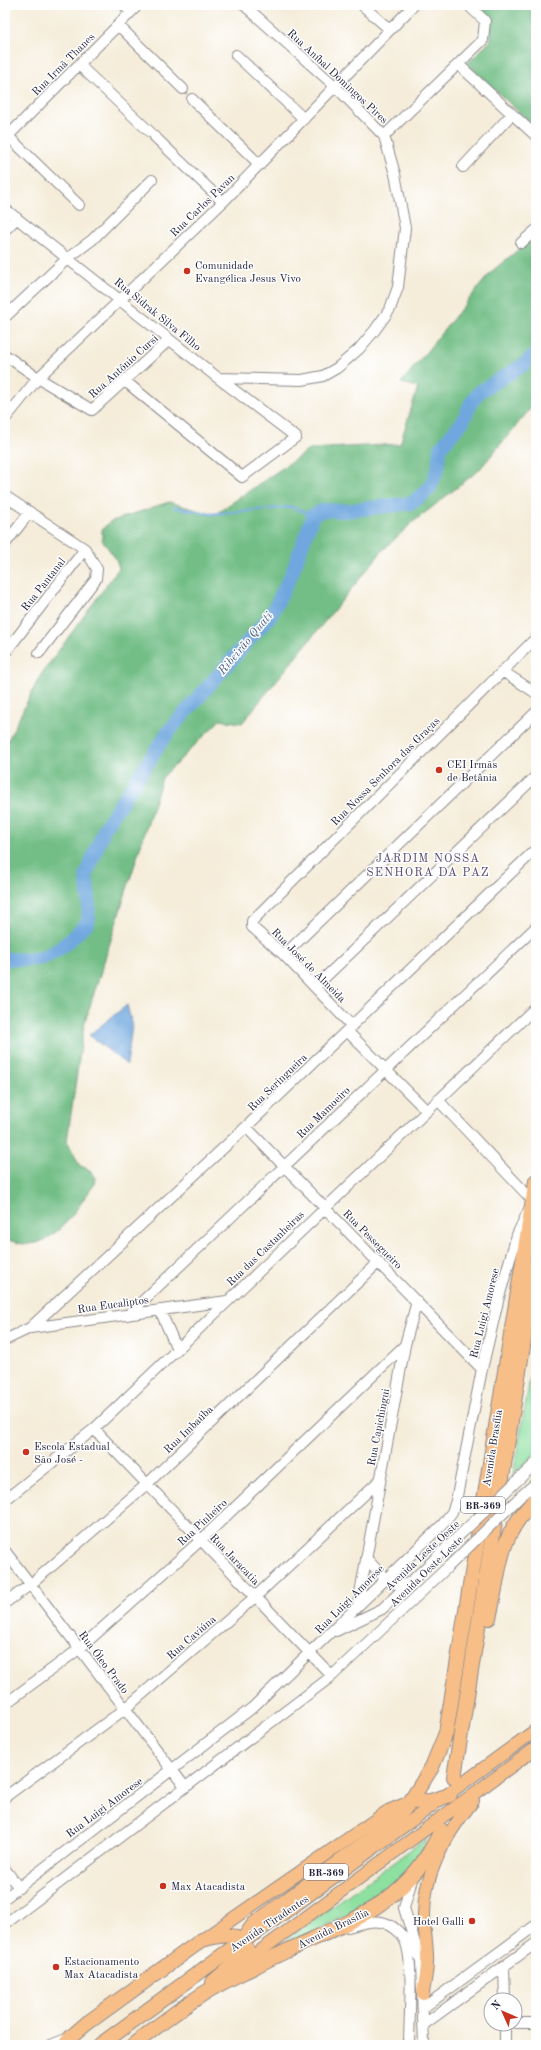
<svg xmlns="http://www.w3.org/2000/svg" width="541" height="2050" viewBox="0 0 541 2050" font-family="'Old Standard TT',serif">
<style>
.green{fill:#8de0a0;stroke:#58816e}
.forest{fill:#72be86;stroke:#4a7060}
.water{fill:#70a7de;stroke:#49648c}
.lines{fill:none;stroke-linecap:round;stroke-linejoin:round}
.stream{stroke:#70a7de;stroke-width:2.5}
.river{stroke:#70a7de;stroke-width:14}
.minor-casing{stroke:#8c888a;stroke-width:12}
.major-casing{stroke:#8c888a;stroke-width:14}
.highway-casing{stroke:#8c888a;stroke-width:16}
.minor{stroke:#fff;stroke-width:10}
.major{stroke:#f7be88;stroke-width:12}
.highway{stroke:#f7be88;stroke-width:14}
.minor-bridge-casing{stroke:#8c888a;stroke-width:12;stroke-linecap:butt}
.minor-bridge{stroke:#fff;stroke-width:10}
.poi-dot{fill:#c8321e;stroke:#fff;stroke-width:1.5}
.labels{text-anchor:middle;stroke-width:3;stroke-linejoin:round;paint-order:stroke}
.shield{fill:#fff;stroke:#646476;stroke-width:1}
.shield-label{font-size:10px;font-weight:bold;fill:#22223b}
.street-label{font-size:11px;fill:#22223b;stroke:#fff}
.poi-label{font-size:11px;fill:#22223b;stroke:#fff;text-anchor:start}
.water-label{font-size:12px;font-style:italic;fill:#455e84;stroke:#fff}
.neighbourhood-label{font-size:12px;letter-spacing:1px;fill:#5d5175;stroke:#fff}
</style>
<rect width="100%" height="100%" fill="#fff"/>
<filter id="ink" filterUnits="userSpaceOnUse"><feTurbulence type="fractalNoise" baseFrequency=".025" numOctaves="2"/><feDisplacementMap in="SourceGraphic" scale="8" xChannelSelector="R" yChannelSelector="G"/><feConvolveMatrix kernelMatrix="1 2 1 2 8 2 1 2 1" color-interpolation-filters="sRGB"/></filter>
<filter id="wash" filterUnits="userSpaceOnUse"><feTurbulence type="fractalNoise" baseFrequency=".012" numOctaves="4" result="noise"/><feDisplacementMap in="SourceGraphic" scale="16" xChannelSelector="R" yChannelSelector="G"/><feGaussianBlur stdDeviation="0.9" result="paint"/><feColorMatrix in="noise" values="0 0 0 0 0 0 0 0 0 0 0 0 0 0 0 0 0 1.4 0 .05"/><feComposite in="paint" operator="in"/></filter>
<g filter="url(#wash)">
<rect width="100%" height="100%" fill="#f5edda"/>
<!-- green -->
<path class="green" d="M 536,1344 L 536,1453 L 513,1475 Z
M 428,1837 C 417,1867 387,1891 361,1908 L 257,1961 Z"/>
<!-- forest -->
<path class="forest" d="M 477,5 L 536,5 L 536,128 L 467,64 L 491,40 L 490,18 Z
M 536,235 L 536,402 L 479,470 L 412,523 L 383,550 L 242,723 L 220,720 L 162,778 L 84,1025 L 67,1141 L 80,1166 C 88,1168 91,1171 95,1178 L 94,1185 C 77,1207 60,1241 29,1244 C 22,1245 12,1241 5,1239 L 5,746 L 40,676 L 119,568 L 116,559 L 102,540 L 102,530 L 109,522 L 169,502 L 214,515 L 310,449 L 400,444 L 418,387 L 401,383 L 491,272 Z"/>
<!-- water -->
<path class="water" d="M 127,1005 L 132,1025 L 127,1065 L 89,1035 Z"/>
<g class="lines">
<!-- stream -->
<path class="stream" d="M 174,507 L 210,514 L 292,507 L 313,515"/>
<!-- river -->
<path class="river" d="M 5,959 C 14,959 24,960 34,959 C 56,957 73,937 88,922 L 89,899 L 86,876 L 105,827 L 168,732 L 271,615 L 292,573 L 313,515 L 324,510 L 345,511 L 412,503 L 430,488 L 438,468 L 440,448 L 463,421 L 471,403 L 479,392 L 523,365 L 536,354"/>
</g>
</g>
<g filter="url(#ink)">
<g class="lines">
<defs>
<path id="minor" d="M 124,5 L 131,12
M 362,5 L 389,29
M 118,25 L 183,89
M 236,55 L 304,119
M 458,64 L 536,136
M 79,65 L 150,132
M 192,99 L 260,165
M 8,136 L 79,205
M 384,136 L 483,40 L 485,21 L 468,5
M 155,137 L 223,202
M 5,139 L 138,5
M 463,167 L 512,114
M 5,209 L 218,378 L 296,437 L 242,477 L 125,381
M 5,230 L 17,218
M 521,243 L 536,230
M 5,317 L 68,258 L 92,240 L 152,180
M 5,355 L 38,378 L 92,410 L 169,340
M 218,378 L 302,380 L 323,376 L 337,368 L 359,349 L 375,330 L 390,309 L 398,287 L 405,228 L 395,174 L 384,136 L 336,87 L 244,5
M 5,419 L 38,378 L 223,202 L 414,5
M 5,496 L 85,549 L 97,569 L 96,579 L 39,653
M 5,544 L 30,512
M 5,653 L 85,549
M 502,671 L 536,693
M 284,955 L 536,712
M 315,987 L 536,776
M 352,1026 L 284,955 L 252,927 L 252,921 L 536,638
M 347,1031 L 427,1111
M 246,1127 L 482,1369
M 160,1310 L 177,1349
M 128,1315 L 536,927
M 30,1328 L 246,1127 L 536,849
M 5,1340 L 30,1328 L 227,1301
M 94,1429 L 332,1676
M 519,1479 L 536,1463
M 521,1496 L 536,1483
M 5,1500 L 94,1429 L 536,1007
M 5,1551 L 185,1787
M 366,1558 C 376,1568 394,1595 411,1581
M 5,1603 L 30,1585 L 147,1484 L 379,1262
M 358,1604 L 405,1345 L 417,1301
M 336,1631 L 382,1609 L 465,1530
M 5,1704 L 79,1649 L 201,1540 L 405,1345
M 5,1797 L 125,1709 L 255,1597 L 380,1480
M 5,1869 L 19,1888
M 412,1879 L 404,1908 L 421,1962 L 424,2045
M 5,1898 L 252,1708 L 443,1524 L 452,1512 L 456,1501 L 482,1369 L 499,1297 L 517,1235 L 533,1201 L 438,1100
M 5,1924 L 332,1676 L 449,1566
M 348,1927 C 359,1924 370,1920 381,1922 C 392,1924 402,1933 406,1943 C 414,1966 409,2019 409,2045
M 504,1967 L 505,2000
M 423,2008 L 536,1925
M 515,2023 L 536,2023
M 423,2025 L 536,1943
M 51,2045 L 71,2037
M 505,2045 L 505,2024"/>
<path id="major" d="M 205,1938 L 388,1811 L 410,1802
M 242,1941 L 257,1933 L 536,1730
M 237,1968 L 536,1748
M 423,1994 C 424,1984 427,1973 427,1963 C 428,1948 424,1933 424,1917 C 423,1873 446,1834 473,1801"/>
<path id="highway" d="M 489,1618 C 501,1569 496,1538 536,1499
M 454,1777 L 536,1265
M 410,1802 L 431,1801 L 450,1795
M 65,2045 L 71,2037 L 86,2024 L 202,1940 C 220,1935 235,1930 247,1949 L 243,1956 L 213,1982
M 100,2045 L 242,1941 L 254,1924 L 388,1826 L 401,1813 L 410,1802 L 432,1767 L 446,1733 L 536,1181
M 133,2045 C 154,2029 175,2012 197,1998 C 215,1985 236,1976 256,1966 C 330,1926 404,1915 441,1830"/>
</defs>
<!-- minor casing -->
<use href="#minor" class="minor-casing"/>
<!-- major casing -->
<use href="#major" class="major-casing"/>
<!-- highway casing -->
<use href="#highway" class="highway-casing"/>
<!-- minor -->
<use href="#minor" class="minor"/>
<!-- major -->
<use href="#major" class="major"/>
<!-- highway -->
<use href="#highway" class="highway"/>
<defs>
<path id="minor-bridge" d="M 465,1530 L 519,1479
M 449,1566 L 521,1496"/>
</defs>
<!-- minor-bridge casing -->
<use href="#minor-bridge" class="minor-bridge-casing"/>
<!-- minor-bridge -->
<use href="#minor-bridge" class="minor-bridge"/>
</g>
</g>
<!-- markers -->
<g class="poi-dot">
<circle cx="187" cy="271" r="4"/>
<circle cx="439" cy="770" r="4"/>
<circle cx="26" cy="1452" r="4"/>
<circle cx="163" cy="1886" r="4"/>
<circle cx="472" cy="1921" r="4"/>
<circle cx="56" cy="1967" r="4"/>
</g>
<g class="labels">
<!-- shield labels -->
<g class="shield">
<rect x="461" y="1497" width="44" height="16" rx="3"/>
<rect x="304" y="1864" width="44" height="16" rx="3"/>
</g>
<g class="shield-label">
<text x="483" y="1509">BR-369</text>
<text x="326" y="1876">BR-369</text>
</g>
<!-- street labels -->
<g class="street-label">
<text transform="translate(63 64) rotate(-45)" y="4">Rua Irmã Thanes</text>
<text transform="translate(338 76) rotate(43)" y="4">Rua Aníbal Domingos Pires</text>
<text transform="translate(202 205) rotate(-44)" y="4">Rua Carlos Pavan</text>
<text transform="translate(158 314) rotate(39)" y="4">Rua Sidrak Silva Filho</text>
<text transform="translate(123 366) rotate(-42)" y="4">Rua Antônio Cursi</text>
<text transform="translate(43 584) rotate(-52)" y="4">Rua Pantanal</text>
<text transform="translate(385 771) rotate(-45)" y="4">Rua Nossa Senhora das Graças</text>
<text transform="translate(309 965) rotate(45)" y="4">Rua José de Almeida</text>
<text transform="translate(277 1082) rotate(-44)" y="4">Rua Seringueira</text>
<text transform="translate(323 1112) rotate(-44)" y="4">Rua Mamoeiro</text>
<text transform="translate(373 1239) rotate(45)" y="4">Rua Pessegueiro</text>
<text transform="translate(265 1248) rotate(-44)" y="4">Rua das Castanheiras</text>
<text transform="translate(113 1304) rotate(-8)" y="4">Rua Eucaliptos</text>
<text transform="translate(484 1313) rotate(-76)" y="4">Rua Luigi Amorese</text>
<text transform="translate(378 1427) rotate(-79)" y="4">Rua Capichingui</text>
<text transform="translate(188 1429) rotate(-44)" y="4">Rua Imbaúba</text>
<text transform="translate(492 1448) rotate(-81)" y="4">Avenida Brasília</text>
<text transform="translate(202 1522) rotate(-43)" y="4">Rua Pinheiro</text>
<text transform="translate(422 1555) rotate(-43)" y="4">Avenida Leste Oeste</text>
<text transform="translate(235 1559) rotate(46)" y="4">Rua Jaracatia</text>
<text transform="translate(426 1571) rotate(-44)" y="4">Avenida Oeste Leste</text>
<text transform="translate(349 1599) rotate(-45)" y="4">Rua Luigi Amorese</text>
<text transform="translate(191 1637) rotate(-41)" y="4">Rua Caviúna</text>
<text transform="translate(104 1662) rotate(53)" y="4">Rua Óleo Prado</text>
<text transform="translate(104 1807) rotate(-37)" y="4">Rua Luigi Amorese</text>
<text transform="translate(269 1923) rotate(-34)" y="4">Avenida Tiradentes</text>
<text transform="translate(333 1928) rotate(-26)" y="4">Avenida Brasília</text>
</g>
<!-- poi labels -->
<g class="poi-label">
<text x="195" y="269">Comunidade<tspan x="195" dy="13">Evangélica Jesus Vivo</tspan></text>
<text x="447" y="768">CEI Irmãs<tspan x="447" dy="13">de Betânia</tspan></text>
<text x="34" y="1450">Escola Estadual<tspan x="34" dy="13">São José -</tspan></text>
<text x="171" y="1890">Max Atacadista</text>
<text x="464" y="1925" text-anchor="end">Hotel Galli</text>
<text x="64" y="1965">Estacionamento<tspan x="64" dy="13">Max Atacadista</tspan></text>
</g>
<!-- water labels -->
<g class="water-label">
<text transform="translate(245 643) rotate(-50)" y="4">Ribeirão Quati</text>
</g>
<!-- neighbourhood labels -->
<g class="neighbourhood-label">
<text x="428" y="862">JARDIM NOSSA<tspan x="428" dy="14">SENHORA DA PAZ</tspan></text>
</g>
</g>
<!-- margin -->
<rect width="541" height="2050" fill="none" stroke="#fff" stroke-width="20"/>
<!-- north arrow -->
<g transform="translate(503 2012) rotate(315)"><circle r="19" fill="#ffffff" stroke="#a7a7b1"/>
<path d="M0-3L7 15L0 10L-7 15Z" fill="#c8321e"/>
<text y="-6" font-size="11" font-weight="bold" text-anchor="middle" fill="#22223b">N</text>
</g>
</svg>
